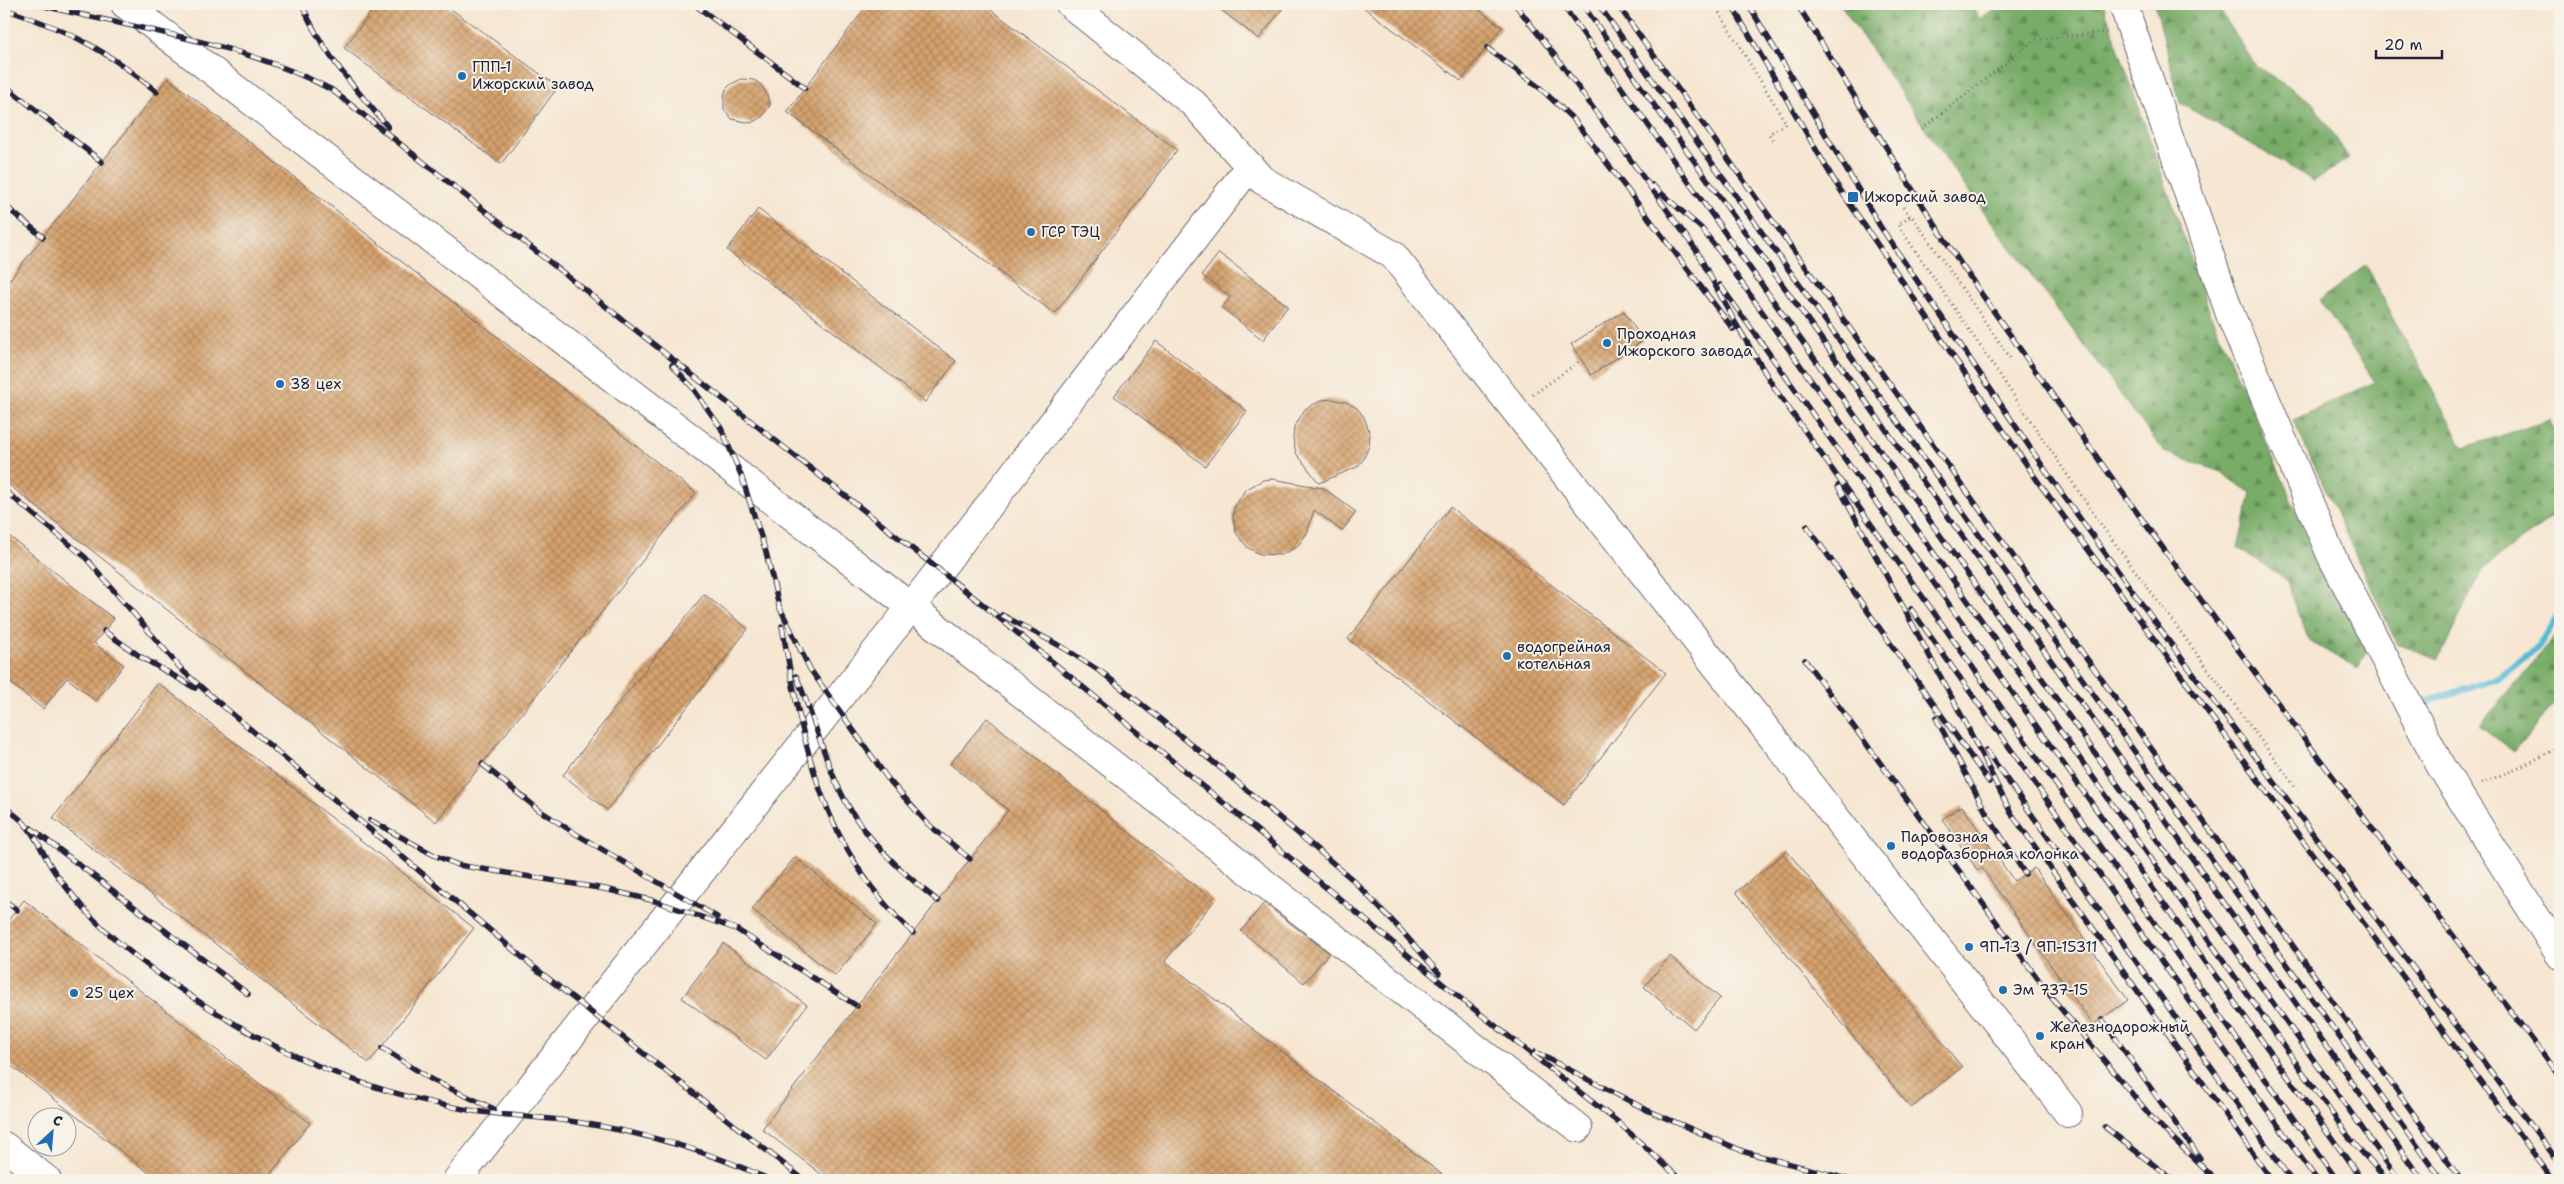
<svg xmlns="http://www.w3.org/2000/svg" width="2564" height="1184" viewBox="0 0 2564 1184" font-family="'Shantell Sans',sans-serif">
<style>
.forest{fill:url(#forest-firs);stroke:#4d6752}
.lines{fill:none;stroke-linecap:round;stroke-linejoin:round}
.stream{stroke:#57b9d6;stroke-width:7}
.building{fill:url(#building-cross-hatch)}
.minor-casing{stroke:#6c6770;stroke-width:30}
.path{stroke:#6c6770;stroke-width:3;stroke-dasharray:1 4;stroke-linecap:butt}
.minor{stroke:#fff;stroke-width:28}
.rail-casing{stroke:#22223b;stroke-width:5.5}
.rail{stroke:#f7f3e8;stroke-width:4;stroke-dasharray:11;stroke-linecap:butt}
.poi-dot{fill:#1f6fb2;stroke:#f7f3e8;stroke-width:2}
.labels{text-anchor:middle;stroke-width:4;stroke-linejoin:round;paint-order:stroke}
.poi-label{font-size:15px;fill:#22223b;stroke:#f7f3e8;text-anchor:start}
</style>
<defs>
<pattern id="forest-firs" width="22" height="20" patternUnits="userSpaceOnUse" patternTransform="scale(1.25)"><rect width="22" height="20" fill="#78ac68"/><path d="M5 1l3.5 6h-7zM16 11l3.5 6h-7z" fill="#628c57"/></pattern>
<pattern id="building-cross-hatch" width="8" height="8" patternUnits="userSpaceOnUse" patternTransform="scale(1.25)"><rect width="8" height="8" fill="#d6a26d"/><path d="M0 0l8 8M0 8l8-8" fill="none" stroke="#ad845b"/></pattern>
</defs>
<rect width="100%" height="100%" fill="#f7f3e8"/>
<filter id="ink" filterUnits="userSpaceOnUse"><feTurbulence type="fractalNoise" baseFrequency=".02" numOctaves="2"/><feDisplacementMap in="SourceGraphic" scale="10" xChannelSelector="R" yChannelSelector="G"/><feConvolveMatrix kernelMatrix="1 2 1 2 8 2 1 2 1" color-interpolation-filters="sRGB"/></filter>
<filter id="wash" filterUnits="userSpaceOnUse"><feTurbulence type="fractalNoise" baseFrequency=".0096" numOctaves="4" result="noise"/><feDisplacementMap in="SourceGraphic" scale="20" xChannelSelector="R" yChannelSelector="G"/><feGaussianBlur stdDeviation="1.12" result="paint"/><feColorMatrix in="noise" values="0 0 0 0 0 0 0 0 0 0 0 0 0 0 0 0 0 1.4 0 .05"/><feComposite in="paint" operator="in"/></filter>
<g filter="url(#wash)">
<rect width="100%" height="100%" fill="#f6e6d2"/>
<!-- forest -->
<path class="forest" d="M 1840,4 L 1972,4 L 1980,19 L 2002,4 L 2103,4 L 2210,313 L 2308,538 L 2369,648 L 2358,669 L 2309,641 L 2286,579 L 2238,548 L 2251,493 L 2221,472 L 2164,452 L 1964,185 Z
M 2155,4 L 2216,4 L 2256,66 L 2312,102 L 2349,158 L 2314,181 L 2180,103 Z
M 2366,265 L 2463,448 L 2550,420 L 2560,459 L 2560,512 L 2483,568 L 2439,659 L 2397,644 L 2293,420 L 2375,382 L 2320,300 Z
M 2560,631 L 2560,697 L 2514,752 L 2479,726 Z"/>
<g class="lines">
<!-- stream -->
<path class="stream" d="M 2426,702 L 2499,678 L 2538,647 L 2560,612"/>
</g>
<g id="blocks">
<!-- building -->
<path class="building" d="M 377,4 L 444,4 L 558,87 L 501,164 L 344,48 Z
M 868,4 L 983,4 L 1177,150 L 1055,314 L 787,112 Z
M 1213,4 L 1286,4 L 1259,39 Z
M 1359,4 L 1471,4 L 1502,27 L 1461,81 Z
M 168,78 L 696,493 L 436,822 L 4,481 L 4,287 Z
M 741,79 L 754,80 L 760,84 L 766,92 L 770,105 L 762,117 L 751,123 L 732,119 L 724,109 L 724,96 L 726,89 L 730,85 Z
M 758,209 L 956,361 L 925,402 L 727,250 Z
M 1219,253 L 1288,306 L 1263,340 L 1222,308 L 1230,297 L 1202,275 Z
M 1624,311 L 1643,341 L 1591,375 L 1571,344 Z
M 1156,341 L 1247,411 L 1205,466 L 1114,396 Z
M 1332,399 L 1346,402 L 1357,408 L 1364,417 L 1370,434 L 1369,446 L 1363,460 L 1357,467 L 1319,483 L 1296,453 L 1293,438 L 1294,428 L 1305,409 L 1322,400 Z
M 1272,479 L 1323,488 L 1356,512 L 1342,531 L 1314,510 L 1307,533 L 1297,547 L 1281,555 L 1260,554 L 1248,548 L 1236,533 L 1233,518 L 1234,508 L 1245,490 L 1263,480 Z
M 1450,507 L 1666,673 L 1564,805 L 1348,639 Z
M 4,532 L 114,619 L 94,643 L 124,665 L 96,701 L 67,678 L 43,709 L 4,678 Z
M 704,594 L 748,629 L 607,810 L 563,775 Z
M 158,683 L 474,928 L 369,1063 L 53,818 Z
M 987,718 L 1214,901 L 1165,961 L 1449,1180 L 829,1180 L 762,1129 L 1008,810 L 950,764 Z
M 1962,806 L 2014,881 L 2034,868 L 2128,1000 L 2093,1025 L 1982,868 L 1978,871 L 1942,819 Z
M 1787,851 L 1962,1067 L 1911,1108 L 1736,892 Z
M 795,857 L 877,924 L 835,976 L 752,909 Z
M 24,900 L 310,1123 L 266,1180 L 158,1180 L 4,1060 L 4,926 Z
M 1264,903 L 1329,953 L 1304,983 L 1241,931 Z
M 723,943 L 807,1005 L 766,1060 L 682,998 Z
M 1670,956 L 1720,998 L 1694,1029 L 1644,987 Z"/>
</g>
</g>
<g filter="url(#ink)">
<use href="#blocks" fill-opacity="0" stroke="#6c6770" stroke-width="1"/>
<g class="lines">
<defs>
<path id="minor" d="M 125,4 L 911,607 L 1578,1128
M 1070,4 L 1194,104 L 1262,180 L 1393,255 L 2068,1113
M 2123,4 L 2230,314 L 2331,555 L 2440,765 L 2560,955
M 4,1146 L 47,1180
M 457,1180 L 911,607 L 1250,166"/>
</defs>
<!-- minor casing -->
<use href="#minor" class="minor-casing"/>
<!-- path -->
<path class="path" d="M 1714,4 L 1786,123 L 1769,134 L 1774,142
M 1922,129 L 2035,40 L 2107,32
M 1903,207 L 1910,217
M 2010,358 L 1912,216 L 1898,225 L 2102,526 L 2297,789
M 1533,395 L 1581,360
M 2481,783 L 2517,769 L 2560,747"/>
<!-- minor -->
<use href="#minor" class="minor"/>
<defs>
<path id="rail" d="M 37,4 C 136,30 241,41 332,90 L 981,603 L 1460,998 L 1619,1123 L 1681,1180
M 302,4 C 321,52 355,88 388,127
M 694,4 L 805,88
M 1515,4 L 1559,61 L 1696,250 L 1736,324 L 1775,389 L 2337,1180
M 1562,4 L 2399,1180
M 1582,4 L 2422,1180
M 1598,4 L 2442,1180
M 1617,4 L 2461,1180
M 1731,4 L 1835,182 L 2039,483 L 2553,1180
M 1748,4 L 1880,226 L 2050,477 L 2168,640 L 2560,1164
M 1797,4 C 1852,91 1905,181 1963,267 C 2153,543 2357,809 2560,1076
M 4,9 C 68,30 105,49 157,92
M 1487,48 L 1540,88 L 1575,121 L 1733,329
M 4,85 L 102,162
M 1652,185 L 1701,228 L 1719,251 L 2351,1140 L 2387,1180
M 4,205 L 43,237
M 1720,285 L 2362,1180
M 672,365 L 692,387 L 721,428 L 741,475 L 766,552 L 779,606 L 810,669 L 888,779 L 928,824 L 970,859
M 1838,486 L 1965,722 L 2011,813 L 2272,1180
M 4,490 L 85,557 L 183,671 L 217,701 L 535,968 L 804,1180
M 1807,526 L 1989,782
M 1911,609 L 2317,1180
M 1002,615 L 1064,648 L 1104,674 L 1223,770 L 1353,880 L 1399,928 L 1439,973
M 782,626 C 803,744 821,848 913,933
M 104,631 L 141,657 L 195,688
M 1805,660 L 2052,998 L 2154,1120 L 2216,1180
M 796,676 C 816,720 826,772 853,814 C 875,848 906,876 938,901
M 1936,718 L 1988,816 L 2025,874
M 1986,750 L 2291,1180
M 482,764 L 539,810 L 576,834 L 717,917
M 4,806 C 10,812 19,817 24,823 C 36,835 43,854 52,868 C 62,883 74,897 85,910 C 127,956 195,1001 249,1032 C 316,1071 397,1098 474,1111 C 508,1116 542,1117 576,1122 C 645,1133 707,1150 770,1180
M 370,820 L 434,855 L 458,865 L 605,889 L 655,901 L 736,929 L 857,1006
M 31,828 L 248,994
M 4,900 L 17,910
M 2102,1019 L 2200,1158
M 382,1048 L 432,1080 L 494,1109
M 1535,1052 L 1647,1110 L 1745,1152 L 1851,1180
M 2105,1127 L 2173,1180"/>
</defs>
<!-- rail casing -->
<use href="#rail" class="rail-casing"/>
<!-- rail -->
<use href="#rail" class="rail"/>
</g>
</g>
<!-- markers -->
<g class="poi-dot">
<circle cx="462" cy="76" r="5"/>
<rect x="1847" y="191" width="12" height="12" rx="2.5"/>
<circle cx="1031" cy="232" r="5"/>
<circle cx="1607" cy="343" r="5"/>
<circle cx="280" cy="384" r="5"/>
<circle cx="1507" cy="656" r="5"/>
<circle cx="1891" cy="846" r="5"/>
<circle cx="1969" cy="947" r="5"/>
<circle cx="2003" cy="990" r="5"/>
<circle cx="74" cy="993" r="5"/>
<circle cx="2040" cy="1036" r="5"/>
</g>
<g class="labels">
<!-- poi labels -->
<g class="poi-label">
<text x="472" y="72">ГПП-1<tspan x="472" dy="17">Ижорский завод</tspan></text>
<text x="1864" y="202">Ижорский завод</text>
<text x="1041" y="237">ГСР ТЭЦ</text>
<text x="1617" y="339">Проходная<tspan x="1617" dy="17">Ижорского завода</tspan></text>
<text x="290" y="389">38 цех</text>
<text x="1517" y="652">водогрейная<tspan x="1517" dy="17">котельная</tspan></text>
<text x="1901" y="842">Паровозная<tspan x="1901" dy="17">водоразборная колонка</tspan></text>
<text x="1979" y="952">9П-13 / 9П-15311</text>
<text x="2013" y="995">Эм 737-15</text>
<text x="84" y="998">25 цех</text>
<text x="2050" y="1032">Железнодорожный<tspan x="2050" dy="17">кран</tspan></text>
</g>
</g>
<!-- margin -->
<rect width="2564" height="1184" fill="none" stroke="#f7f3e8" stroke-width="20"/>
<!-- north arrow -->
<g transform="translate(52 1132) rotate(26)"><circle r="24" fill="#f7f3e8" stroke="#a29fa3"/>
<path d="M0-4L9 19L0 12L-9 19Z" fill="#1f6fb2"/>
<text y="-8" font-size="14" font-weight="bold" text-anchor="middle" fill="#22223b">С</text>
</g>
<!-- scale -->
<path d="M2376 50v8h66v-8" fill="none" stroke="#22223b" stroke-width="2.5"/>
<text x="2384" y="50" font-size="15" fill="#22223b" stroke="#f7f3e8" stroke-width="4" paint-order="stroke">20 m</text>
</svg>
